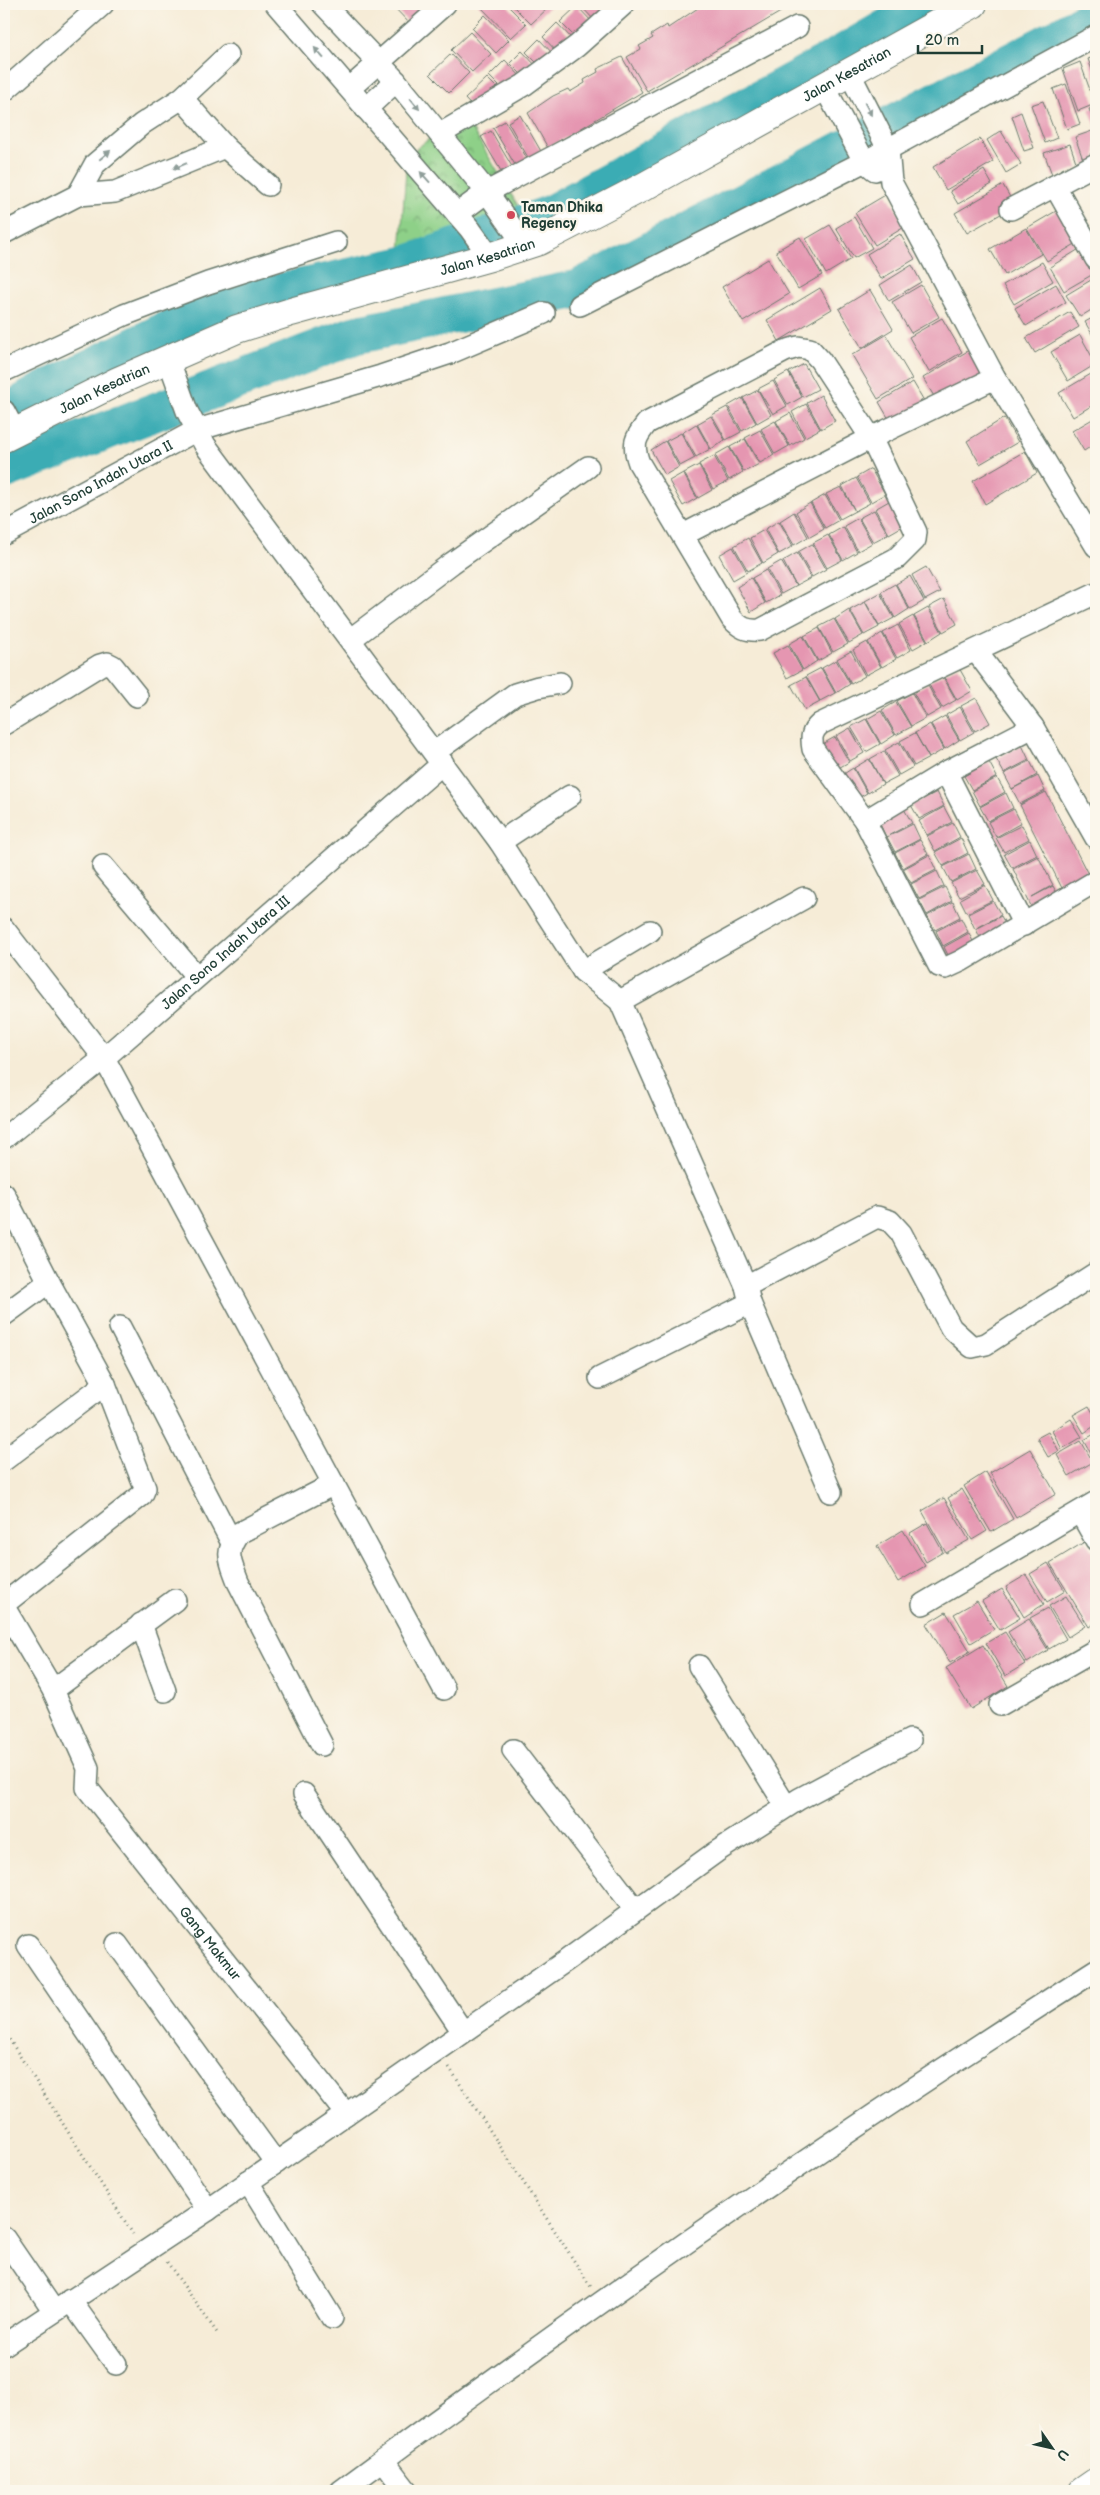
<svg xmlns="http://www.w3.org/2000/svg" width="1100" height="2495" viewBox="0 0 1100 2495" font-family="'Balsamiq Sans',sans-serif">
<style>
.park{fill:url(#park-crowns);stroke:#56865e}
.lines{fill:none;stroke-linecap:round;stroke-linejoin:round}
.river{stroke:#3bacb4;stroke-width:39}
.building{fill:#e596b1}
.street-casing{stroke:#6a7a6d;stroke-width:24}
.secondary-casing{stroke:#6a7a6d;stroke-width:30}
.path{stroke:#6a7a6d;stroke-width:3;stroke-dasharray:1 4;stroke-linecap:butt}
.street{stroke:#fff;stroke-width:21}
.secondary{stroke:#fff;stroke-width:28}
.oneway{fill:#8f9e9a}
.poi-dot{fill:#d1495b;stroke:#fbf7ec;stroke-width:2}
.labels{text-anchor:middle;stroke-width:5;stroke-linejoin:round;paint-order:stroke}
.street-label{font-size:14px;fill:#1f3d34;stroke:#fbf7ec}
.poi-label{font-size:14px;font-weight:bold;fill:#1f3d34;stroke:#fbf7ec;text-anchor:start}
</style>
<defs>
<pattern id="park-crowns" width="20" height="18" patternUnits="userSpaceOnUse" patternTransform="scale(1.25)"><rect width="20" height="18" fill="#8ed088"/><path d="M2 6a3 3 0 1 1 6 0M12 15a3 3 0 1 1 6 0" fill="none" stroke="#73aa70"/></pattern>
</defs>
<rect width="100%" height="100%" fill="#fbf7ec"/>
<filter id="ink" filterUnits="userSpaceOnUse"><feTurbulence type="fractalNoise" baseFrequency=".02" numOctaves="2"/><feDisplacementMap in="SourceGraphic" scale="10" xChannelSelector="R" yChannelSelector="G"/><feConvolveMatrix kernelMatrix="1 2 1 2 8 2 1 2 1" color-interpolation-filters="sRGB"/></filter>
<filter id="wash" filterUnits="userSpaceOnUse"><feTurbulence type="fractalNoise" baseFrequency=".0096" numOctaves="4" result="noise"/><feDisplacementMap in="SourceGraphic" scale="20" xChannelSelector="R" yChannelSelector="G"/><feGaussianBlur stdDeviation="1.12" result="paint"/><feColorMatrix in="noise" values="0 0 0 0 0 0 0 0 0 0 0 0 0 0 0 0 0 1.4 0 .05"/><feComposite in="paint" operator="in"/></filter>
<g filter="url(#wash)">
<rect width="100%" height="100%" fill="#f6ecd7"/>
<!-- park -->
<path class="park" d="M 465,117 L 538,239 L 398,280 L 407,156 L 438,132 Z"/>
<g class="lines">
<!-- river -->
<path class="river" d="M 4,415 L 42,392 L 214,307 L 406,265 L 549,215 L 832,60 L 928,4
M 4,470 L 355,335 L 578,289 L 1057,38 L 1096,15"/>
</g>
<g id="blocks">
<!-- building -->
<path class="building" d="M 369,4 L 380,4 L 374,9 Z
M 391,4 L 435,4 L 412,26 Z
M 478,4 L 506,4 L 526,24 L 511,38 Z
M 511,4 L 546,4 L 549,7 L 531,24 Z
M 579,4 L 606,4 L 610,8 L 596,22 Z
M 704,4 L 794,4 L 647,91 L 627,57 L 641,49 L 639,46 L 653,38 L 651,35 L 667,25 L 668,28 Z
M 577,6 L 594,24 L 578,40 L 560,22 Z
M 485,15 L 509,40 L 496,53 L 472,28 Z
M 557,23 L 573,40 L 558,53 L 543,37 Z
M 470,32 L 491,54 L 472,72 L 451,50 Z
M 539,39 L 555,56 L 542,68 L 526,52 Z
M 522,51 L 539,69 L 527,80 L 510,63 Z
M 451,54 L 469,73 L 449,93 L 430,74 Z
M 1096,56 L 1096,81 L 1088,59 Z
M 622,57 L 642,92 L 548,148 L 528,113 L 553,96 L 568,89 L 570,92 L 585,83 L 584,80 L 598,72 L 597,69 Z
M 505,60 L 523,79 L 507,94 L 489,76 Z
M 1080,62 L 1095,104 L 1078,111 L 1063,69 Z
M 487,78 L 499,90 L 477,112 L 465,99 Z
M 1066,84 L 1080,124 L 1067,129 L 1053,89 Z
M 1043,101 L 1057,138 L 1045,143 L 1031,105 Z
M 1096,107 L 1096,127 L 1089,109 Z
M 1021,112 L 1034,148 L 1024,151 L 1012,116 Z
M 520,115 L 542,153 L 530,161 L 508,122 Z
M 505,121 L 529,162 L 517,168 L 493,128 Z
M 1095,130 L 1096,161 L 1085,165 L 1075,137 Z
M 491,131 L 514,170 L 504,176 L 481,137 Z
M 1001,131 L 1021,164 L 1006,173 L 987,140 Z
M 980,139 L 993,162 L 946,190 L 933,167 Z
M 1070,144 L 1078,168 L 1053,177 L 1044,153 Z
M 984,170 L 992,184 L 958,204 L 950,191 Z
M 1003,185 L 1015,206 L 967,233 L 955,213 Z
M 887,194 L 906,226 L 875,245 L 855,213 Z
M 1063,207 L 1082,240 L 1047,261 L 1027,228 Z
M 854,217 L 872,248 L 854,258 L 836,228 Z
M 830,225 L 851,259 L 826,274 L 806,239 Z
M 1026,228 L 1041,254 L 1005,275 L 990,249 Z
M 900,234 L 915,259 L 881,279 L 867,254 Z
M 800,237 L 822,275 L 798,289 L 776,251 Z
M 1081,248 L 1095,273 L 1064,291 L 1050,267 Z
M 768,259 L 789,294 L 743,322 L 722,287 Z
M 1042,262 L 1053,281 L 1014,304 L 1003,285 Z
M 912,265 L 921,282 L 889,301 L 880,285 Z
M 1096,277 L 1096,307 L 1080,317 L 1066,295 Z
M 1056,284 L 1066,302 L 1026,326 L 1015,308 Z
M 921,285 L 939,317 L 911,333 L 892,302 Z
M 820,288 L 832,309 L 779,341 L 767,320 Z
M 870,290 L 893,329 L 862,348 L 839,309 Z
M 1070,312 L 1079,327 L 1035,353 L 1026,338 Z
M 1096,316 L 1096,341 L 1085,322 Z
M 942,318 L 962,352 L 929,372 L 909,337 Z
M 886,335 L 912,379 L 878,399 L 852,355 Z
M 1080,335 L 1096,364 L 1068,381 L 1051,352 Z
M 971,349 L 986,375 L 938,403 L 923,378 Z
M 804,364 L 818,389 L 803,397 L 789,372 Z
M 1096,371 L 1096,403 L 1073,417 L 1059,393 Z
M 788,372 L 802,397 L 788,405 L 774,380 Z
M 773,381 L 787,406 L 773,414 L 758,389 Z
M 913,382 L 927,406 L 893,426 L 879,402 Z
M 758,390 L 771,415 L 757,423 L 743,398 Z
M 821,395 L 835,421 L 821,429 L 807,403 Z
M 742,398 L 756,423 L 742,431 L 728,406 Z
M 806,404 L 820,429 L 805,437 L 792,412 Z
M 727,407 L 741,432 L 726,440 L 712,415 Z
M 790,413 L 804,438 L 790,446 L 776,421 Z
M 711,416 L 725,440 L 711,449 L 697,424 Z
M 1096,417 L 1096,443 L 1084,451 L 1072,431 Z
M 1004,418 L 1018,442 L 980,464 L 967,441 Z
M 775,421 L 789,446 L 775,454 L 761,429 Z
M 696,424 L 710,449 L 696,457 L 682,433 Z
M 760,430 L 774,455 L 760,463 L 745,438 Z
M 681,433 L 695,458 L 680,466 L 666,441 Z
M 745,439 L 759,464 L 744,472 L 730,447 Z
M 665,441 L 679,467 L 665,475 L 651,450 Z
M 729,447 L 743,472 L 729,480 L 715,455 Z
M 1025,451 L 1037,473 L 985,504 L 973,481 Z
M 714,456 L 728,481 L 713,489 L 699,464 Z
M 699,465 L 712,490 L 698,498 L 684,473 Z
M 871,469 L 885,494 L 871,502 L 857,477 Z
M 683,473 L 697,498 L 683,506 L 669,481 Z
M 856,478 L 870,503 L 855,511 L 842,486 Z
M 841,487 L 855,511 L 840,519 L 826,494 Z
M 825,495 L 839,520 L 825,528 L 811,503 Z
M 889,501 L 903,526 L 889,534 L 875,509 Z
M 810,503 L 824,529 L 810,537 L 796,512 Z
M 874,510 L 888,534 L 873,542 L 859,518 Z
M 794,512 L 808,537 L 794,545 L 780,521 Z
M 858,518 L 872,543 L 858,551 L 844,526 Z
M 779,521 L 793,546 L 779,554 L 765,529 Z
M 843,527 L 857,552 L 843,560 L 829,535 Z
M 764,530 L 778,554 L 763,563 L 750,538 Z
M 828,535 L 842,560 L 827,568 L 813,543 Z
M 748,538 L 762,563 L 748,571 L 734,546 Z
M 812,544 L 826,569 L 812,577 L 798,552 Z
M 733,547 L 747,572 L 733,580 L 719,555 Z
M 797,553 L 811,578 L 796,586 L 783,561 Z
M 781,561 L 796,586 L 781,594 L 767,569 Z
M 926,567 L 940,592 L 925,600 L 912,575 Z
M 766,570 L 780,595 L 766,603 L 752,578 Z
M 910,576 L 924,601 L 910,609 L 896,584 Z
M 751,578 L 765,603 L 751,612 L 737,587 Z
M 895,584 L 909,609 L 895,618 L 881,592 Z
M 880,593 L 894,618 L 879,626 L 865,601 Z
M 944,599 L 957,624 L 943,632 L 929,607 Z
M 865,602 L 879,627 L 864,635 L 850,610 Z
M 928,608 L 942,632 L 928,641 L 914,616 Z
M 849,610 L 863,635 L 849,643 L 835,619 Z
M 913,616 L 927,641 L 913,649 L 899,624 Z
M 834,619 L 848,644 L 833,652 L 819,627 Z
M 898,625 L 911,650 L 897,658 L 883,633 Z
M 819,628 L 832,653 L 818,661 L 804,636 Z
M 882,633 L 896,659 L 882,667 L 868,642 Z
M 803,636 L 817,661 L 803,670 L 789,644 Z
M 867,642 L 881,667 L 866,675 L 853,650 Z
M 788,645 L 802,670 L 787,678 L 773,653 Z
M 851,651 L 865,676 L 851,684 L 837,659 Z
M 836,660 L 850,684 L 836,693 L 822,668 Z
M 958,666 L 972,691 L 957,700 L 943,675 Z
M 821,668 L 835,693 L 820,701 L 806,676 Z
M 942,675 L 956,700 L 942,708 L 928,683 Z
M 806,677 L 820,702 L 805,710 L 791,685 Z
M 927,684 L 941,709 L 927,717 L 913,692 Z
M 912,693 L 926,718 L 911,726 L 897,701 Z
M 976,698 L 990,723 L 975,731 L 961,706 Z
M 896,702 L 911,727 L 896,735 L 882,710 Z
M 960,707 L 974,732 L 960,740 L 946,715 Z
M 881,711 L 895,735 L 881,744 L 867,719 Z
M 945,716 L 959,740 L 945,749 L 931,724 Z
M 866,719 L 880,744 L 866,752 L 851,727 Z
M 930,724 L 944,749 L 929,758 L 915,733 Z
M 850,728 L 864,753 L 850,761 L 836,736 Z
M 915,733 L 929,758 L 914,766 L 900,741 Z
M 835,737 L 849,762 L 835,770 L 821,745 Z
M 899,742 L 913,767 L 899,775 L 885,750 Z
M 1022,745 L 1029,760 L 1004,773 L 996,759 Z
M 884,751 L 898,776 L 883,784 L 870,759 Z
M 869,759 L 883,784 L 868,793 L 854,768 Z
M 1030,761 L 1037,775 L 1012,789 L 1004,774 Z
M 989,762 L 997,777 L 972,790 L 964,776 Z
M 853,768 L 867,793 L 853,801 L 839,777 Z
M 1038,776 L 1045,791 L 1020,804 L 1012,789 Z
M 997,778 L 1005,792 L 980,806 L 972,791 Z
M 937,792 L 944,806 L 919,819 L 911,805 Z
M 1046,792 L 1092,882 L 1066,896 L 1020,805 Z
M 1006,793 L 1013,808 L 988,821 L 980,807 Z
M 944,807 L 952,822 L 927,835 L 919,821 Z
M 904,809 L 912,823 L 886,837 L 879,822 Z
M 1014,809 L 1021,823 L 996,837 L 988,822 Z
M 953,823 L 960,837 L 935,851 L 927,836 Z
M 913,824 L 920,839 L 895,852 L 887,837 Z
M 1022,825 L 1029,839 L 1004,852 L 996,838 Z
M 961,838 L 968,853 L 943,866 L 935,852 Z
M 920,840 L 928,854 L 903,868 L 895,853 Z
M 1030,840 L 1037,855 L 1012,868 L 1004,854 Z
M 969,854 L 976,869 L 951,882 L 943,867 Z
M 929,855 L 936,870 L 911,883 L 903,869 Z
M 1038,856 L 1053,885 L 1032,897 L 1053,886 L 1061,901 L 1035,914 L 1013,869 Z
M 977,870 L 985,884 L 959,897 L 951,883 Z
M 937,871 L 944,886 L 919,899 L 911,884 Z
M 985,885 L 993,900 L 967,913 L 960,899 Z
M 945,887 L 952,901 L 927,915 L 919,900 Z
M 993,901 L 1001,915 L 975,929 L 968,914 Z
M 953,902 L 960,917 L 935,930 L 927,916 Z
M 1001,916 L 1009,931 L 983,944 L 976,929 Z
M 961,918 L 968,932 L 943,946 L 936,931 Z
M 969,933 L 976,948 L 951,961 L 944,947 Z
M 1089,1406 L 1096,1418 L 1096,1425 L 1084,1433 L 1073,1415 Z
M 1071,1419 L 1082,1437 L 1062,1449 L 1052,1431 Z
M 1048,1432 L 1059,1451 L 1048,1457 L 1037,1438 Z
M 1096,1433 L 1096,1462 L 1084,1440 Z
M 1081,1441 L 1093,1462 L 1069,1476 L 1057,1455 Z
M 1030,1449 L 1056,1494 L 1016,1518 L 990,1473 Z
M 986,1472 L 1013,1519 L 991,1532 L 964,1486 Z
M 962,1489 L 987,1531 L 972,1540 L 948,1498 Z
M 944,1498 L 969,1540 L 946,1553 L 922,1511 Z
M 927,1523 L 943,1552 L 926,1562 L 910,1533 Z
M 903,1530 L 925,1566 L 898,1582 L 877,1546 Z
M 1086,1541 L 1096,1558 L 1096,1622 L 1089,1627 L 1050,1563 Z
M 1048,1563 L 1065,1591 L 1047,1602 L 1030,1574 Z
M 1026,1575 L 1044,1604 L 1024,1617 L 1006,1587 Z
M 1002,1589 L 1020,1618 L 1000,1630 L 982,1601 Z
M 1066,1596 L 1085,1626 L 1068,1637 L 1049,1606 Z
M 977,1601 L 994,1629 L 971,1643 L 954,1614 Z
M 1048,1608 L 1066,1639 L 1049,1649 L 1030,1618 Z
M 946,1612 L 970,1651 L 950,1663 L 926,1624 Z
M 1029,1619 L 1048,1650 L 1027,1663 L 1008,1632 Z
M 1005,1632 L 1025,1664 L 1005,1676 L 986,1643 Z
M 983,1645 L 1008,1686 L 971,1709 L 946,1668 Z"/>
</g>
</g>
<g filter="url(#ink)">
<use href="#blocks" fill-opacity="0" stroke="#6a7a6d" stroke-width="1"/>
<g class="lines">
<defs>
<g id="street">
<path d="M 276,4 L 470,229 L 490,257"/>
<path d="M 323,4 L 396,81 L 487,192 L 525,246"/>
<path d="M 849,72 L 888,149 L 891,182 L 995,378 L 1096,546"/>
<path d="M 824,86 L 864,161 L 875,170"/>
<path d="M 350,88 L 445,4"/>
<path d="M 4,91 L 103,4"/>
<path d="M 182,98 L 225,147 L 268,185"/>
<path d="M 366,109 L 396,81"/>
<path d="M 440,134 L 524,85 L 577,46 L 624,4"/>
<path d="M 1055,186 L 1096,259"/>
<path d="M 78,195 L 95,164 L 142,124 L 182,98 L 228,55"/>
<path d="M 1011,209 L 1096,164"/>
<path d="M 457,214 L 487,192 L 797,27"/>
<path d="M 4,233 L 78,195 L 115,192 L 225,147"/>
<path d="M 580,305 L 877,155 L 1096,36"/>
<path d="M 798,347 L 810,349 L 820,360 L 871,438 L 916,532 L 915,540 L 897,558 L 760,630 C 746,631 741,628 732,619 L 639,463 C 632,444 635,438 647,423 L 785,351 Z"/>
<path d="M 168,358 L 187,411 L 205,445 L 500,842 L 583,971 L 620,1001 L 746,1286 L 750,1303 L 831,1492"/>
<path d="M 4,371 L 124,315 L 208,283 L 336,242"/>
<path d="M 4,411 L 15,432"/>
<path id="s1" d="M 4,534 L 197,430 L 381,376 L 450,353 L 544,313"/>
<path d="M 683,535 L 871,438 L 995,378"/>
<path d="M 1096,593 L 820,724 C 811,732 811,738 813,749 L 865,821 L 939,966 L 946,968 L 961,961 L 1096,881"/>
<path d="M 351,639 L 452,563 L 588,467"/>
<path d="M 976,651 L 1033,727 L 1096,838"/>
<path d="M 4,724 L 100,665 L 107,663 L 113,666 L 137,696"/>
<path d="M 435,752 L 515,694 L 538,687 L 560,683"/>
<path d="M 946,772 L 1024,925"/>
<path d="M 865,821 L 946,772 L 1033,727"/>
<path d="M 500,842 L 570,796"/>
<path d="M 103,866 L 196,976"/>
<path d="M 4,929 L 104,1058 L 444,1689"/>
<path d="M 583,971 L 650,931"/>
<path d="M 620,1001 L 804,898"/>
<path id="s2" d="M 4,1138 L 104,1058 L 443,763"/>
<path d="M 4,1194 L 49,1282 L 105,1384 L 145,1488 L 142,1495 L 4,1604"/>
<path d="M 746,1286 L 877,1217 L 890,1221 L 901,1233 L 951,1328 L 972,1347 L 986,1344 L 1096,1273"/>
<path d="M 4,1315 L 49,1282"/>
<path d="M 120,1327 L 232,1543"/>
<path d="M 600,1378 L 750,1303"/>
<path d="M 4,1460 L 105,1384"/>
<path d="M 1080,1512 L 1096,1540"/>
<path d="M 923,1604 L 1096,1502"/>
<path id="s3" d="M 4,1607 L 53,1690 L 88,1768 L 87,1788 L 346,2114"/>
<path d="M 141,1624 L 165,1691"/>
<path d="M 699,1666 L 786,1806"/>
<path d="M 53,1690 L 175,1600"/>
<path d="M 1000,1705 L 1096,1650"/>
<path d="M 322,1745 L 238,1582 C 230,1560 224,1553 239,1533 L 334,1484"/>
<path d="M 513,1750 L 635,1909"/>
<path d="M 304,1794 L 463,2032"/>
<path d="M 117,1944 L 276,2163"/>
<path d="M 28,1945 L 208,2210"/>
<path d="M 248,2182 L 332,2318"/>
<path d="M 4,2238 L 54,2311"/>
<path d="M 70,2300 L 116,2364"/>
<path d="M 4,2345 L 208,2210 L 388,2085 L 567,1960 L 716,1852 L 799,1799 L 910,1740"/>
<path d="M 383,2460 L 407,2491"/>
<path d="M 341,2491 C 586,2309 838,2134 1096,1970"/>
</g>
<g id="secondary">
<path id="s4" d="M 4,438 L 118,381 L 237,329 L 291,312 L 490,257 L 539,241 L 643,187 L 973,4"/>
<path d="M 1083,2491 L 1096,2482"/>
</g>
</defs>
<!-- street casing -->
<use href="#street" class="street-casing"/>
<!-- secondary casing -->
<use href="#secondary" class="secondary-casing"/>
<!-- path -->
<path class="path" d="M 4,2031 L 133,2234
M 449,2067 L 591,2287
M 167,2262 L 218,2334"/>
<!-- street -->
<use href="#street" class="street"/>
<!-- secondary -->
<use href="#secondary" class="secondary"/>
</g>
<!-- one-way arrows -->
<defs><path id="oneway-solid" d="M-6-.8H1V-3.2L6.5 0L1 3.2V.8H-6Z" transform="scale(1.25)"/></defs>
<g class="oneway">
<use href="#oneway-solid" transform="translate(319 53) rotate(-131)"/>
<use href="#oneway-solid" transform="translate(415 104) rotate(51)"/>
<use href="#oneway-solid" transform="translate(868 109) rotate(62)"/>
<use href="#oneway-solid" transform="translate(105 155) rotate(-40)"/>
<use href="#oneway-solid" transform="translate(180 166) rotate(158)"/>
<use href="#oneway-solid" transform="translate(425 177) rotate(-132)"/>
</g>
</g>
<!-- markers -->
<circle class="poi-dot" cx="511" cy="215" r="5"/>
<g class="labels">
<!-- street labels -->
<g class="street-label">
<text dy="5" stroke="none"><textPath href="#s4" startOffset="922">Jalan Kesatrian</textPath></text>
<text dy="5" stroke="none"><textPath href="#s4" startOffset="518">Jalan Kesatrian</textPath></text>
<text dy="5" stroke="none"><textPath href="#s4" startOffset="112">Jalan Kesatrian</textPath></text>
<text dy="5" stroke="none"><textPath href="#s1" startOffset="110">Jalan Sono Indah Utara II</textPath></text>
<text dy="5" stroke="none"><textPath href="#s2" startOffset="289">Jalan Sono Indah Utara III</textPath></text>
<text dy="5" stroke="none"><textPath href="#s3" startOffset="400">Gang Makmur</textPath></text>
</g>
<!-- poi labels -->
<g class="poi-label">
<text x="521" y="212">Taman Dhika<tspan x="521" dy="16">Regency</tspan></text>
</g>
</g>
<!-- margin -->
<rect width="1100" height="2495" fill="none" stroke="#fbf7ec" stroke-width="20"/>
<!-- north arrow -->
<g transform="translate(1052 2448) rotate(124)" stroke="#fbf7ec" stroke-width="4" paint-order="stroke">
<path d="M0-4L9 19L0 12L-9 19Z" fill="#1f3d34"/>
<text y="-8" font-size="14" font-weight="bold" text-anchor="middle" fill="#1f3d34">U</text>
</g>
<!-- scale -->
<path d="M918 45v8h64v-8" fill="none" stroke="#1f3d34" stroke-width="2.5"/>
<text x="925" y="45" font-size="15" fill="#1f3d34" stroke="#fbf7ec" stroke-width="4" paint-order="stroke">20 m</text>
</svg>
